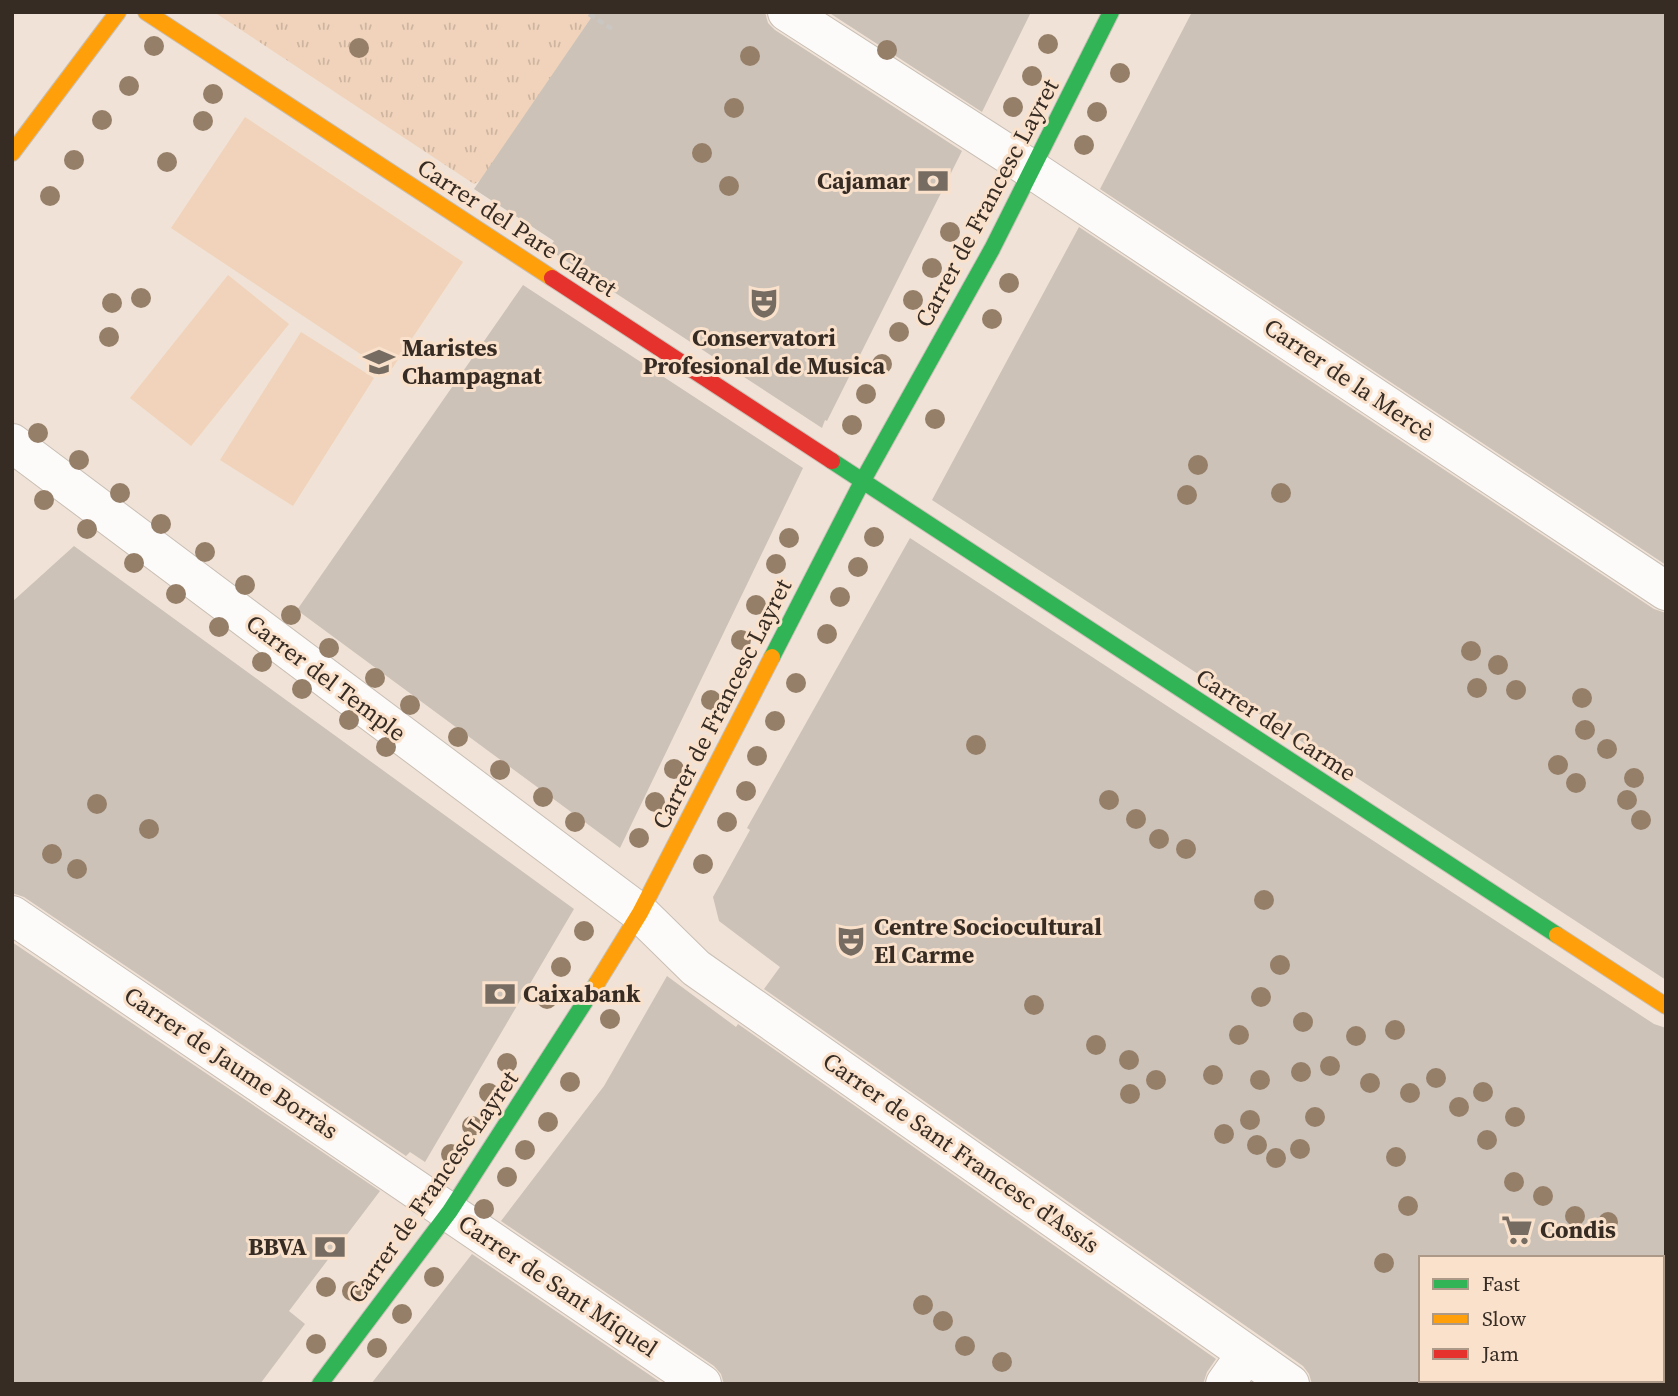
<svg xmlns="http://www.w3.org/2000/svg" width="1678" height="1396" viewBox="0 0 1678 1396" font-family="'Source Serif 4',serif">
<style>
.grass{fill:#f0d3ba}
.park{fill:url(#park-tufts)}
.building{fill:#ccc2b8}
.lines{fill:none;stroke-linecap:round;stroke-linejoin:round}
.street-casing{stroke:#c9bfb5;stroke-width:40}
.fast-casing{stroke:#c9bfb5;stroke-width:18}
.slow-casing{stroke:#c9bfb5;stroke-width:18}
.jam-casing{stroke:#c9bfb5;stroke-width:18}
.path{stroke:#cac6c2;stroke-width:4.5;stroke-dasharray:7 3.5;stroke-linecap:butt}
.street{stroke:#fdfbf9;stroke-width:38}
.fast{stroke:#30b455;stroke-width:16}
.slow{stroke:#ff9f0a;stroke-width:16}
.jam{stroke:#e5322d;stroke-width:16}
.tree{fill:#967f69}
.labels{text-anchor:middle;stroke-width:6;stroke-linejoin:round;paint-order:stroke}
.poi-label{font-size:24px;font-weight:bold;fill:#362c24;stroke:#fae1cb;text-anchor:start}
.street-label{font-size:24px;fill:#362c24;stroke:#fae1cb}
</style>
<defs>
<pattern id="park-tufts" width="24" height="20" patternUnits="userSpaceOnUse" patternTransform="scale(1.75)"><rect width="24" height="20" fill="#f0d3ba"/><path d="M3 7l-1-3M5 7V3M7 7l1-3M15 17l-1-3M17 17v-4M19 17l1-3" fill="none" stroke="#ceb5a0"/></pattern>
</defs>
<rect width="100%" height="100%" fill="#f0e2d6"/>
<!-- grass -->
<path class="grass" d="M 245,117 L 463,262 L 389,373 L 171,228 Z
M 228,275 L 289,324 L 191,446 L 130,398 Z
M 301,332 L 374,378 L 293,506 L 220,460 Z"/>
<!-- park -->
<path class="park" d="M 214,12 L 595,12 L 481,180 L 474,184 Z"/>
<!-- building -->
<path class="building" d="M 595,12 L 765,12 L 768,23 L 775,30 L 962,151 L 827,421 L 825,420 L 822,428 L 548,249 L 554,241 L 474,189 Z
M 828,12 L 1031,12 L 982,112 Z
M 1192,12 L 1666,12 L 1666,565 L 1100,189 Z
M 1079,227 L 1654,609 L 1666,613 L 1666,980 L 932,500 Z
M 523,285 L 803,468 L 620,848 L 297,610 Z
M 910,538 L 1654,1024 L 1666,1028 L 1666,1258 L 1421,1258 L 1421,1384 L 1312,1384 L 1309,1374 L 1303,1366 L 764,989 L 780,967 L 719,921 L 713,897 L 750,830 L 747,828 Z
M 74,546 L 574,909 L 425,1162 L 410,1152 L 406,1156 L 24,897 L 12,893 L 12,602 Z
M 12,942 L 380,1191 L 289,1311 L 305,1324 L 260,1384 L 12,1384 Z
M 667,976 L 736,1027 L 738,1024 L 1216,1359 L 1207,1372 L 1203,1384 L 724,1384 L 721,1374 L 714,1366 L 501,1221 L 604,1086 Z
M 472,1254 L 663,1384 L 371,1384 Z"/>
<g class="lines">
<defs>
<path id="street" d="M 787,12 L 1031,169 L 1666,591
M 12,443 L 640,913 L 696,968 L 1290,1384
M 12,915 L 702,1384
M 1225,1384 L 1246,1354"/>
<path id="fast" d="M 832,461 L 1557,935
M 772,657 L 862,482 L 992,249 L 1111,12
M 320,1384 L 450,1211 L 597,983"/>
<path id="slow" d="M 146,12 L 552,278
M 12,153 L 118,12
M 1557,935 L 1666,1006
M 597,983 L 640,913 L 772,657"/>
<path id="jam" d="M 552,278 L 832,461"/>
</defs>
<!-- street casing -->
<use href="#street" class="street-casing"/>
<!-- fast casing -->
<use href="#fast" class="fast-casing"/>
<!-- slow casing -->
<use href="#slow" class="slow-casing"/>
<!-- jam casing -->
<use href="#jam" class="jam-casing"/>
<!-- path -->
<path class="path" d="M 589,14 L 612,29"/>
<!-- street -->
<use href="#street" class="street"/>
<!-- fast -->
<use href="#fast" class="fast"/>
<!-- slow -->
<use href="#slow" class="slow"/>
<!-- jam -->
<use href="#jam" class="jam"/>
</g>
<!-- trees -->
<g class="tree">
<circle cx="1048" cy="44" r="10"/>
<circle cx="154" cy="46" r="10"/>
<circle cx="359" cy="48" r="10"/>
<circle cx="887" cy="50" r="10"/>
<circle cx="750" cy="56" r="10"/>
<circle cx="1120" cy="73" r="10"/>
<circle cx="1032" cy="76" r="10"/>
<circle cx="129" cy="86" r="10"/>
<circle cx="213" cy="94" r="10"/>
<circle cx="1013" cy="107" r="10"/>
<circle cx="734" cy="108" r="10"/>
<circle cx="1097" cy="112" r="10"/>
<circle cx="102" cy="120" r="10"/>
<circle cx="203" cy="121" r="10"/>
<circle cx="1084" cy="145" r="10"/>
<circle cx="702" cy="153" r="10"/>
<circle cx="74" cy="160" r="10"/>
<circle cx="167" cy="162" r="10"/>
<circle cx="729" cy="186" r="10"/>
<circle cx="50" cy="196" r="10"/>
<circle cx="950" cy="232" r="10"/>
<circle cx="932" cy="268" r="10"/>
<circle cx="1009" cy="283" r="10"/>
<circle cx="141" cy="298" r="10"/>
<circle cx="913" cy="300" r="10"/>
<circle cx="112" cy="303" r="10"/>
<circle cx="992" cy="319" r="10"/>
<circle cx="899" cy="332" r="10"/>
<circle cx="109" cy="337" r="10"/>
<circle cx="882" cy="364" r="10"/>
<circle cx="866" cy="394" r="10"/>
<circle cx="935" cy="419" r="10"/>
<circle cx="852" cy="425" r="10"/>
<circle cx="38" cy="433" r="10"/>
<circle cx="79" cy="460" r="10"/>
<circle cx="1198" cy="465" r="10"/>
<circle cx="120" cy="493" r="10"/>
<circle cx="1281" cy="493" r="10"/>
<circle cx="1187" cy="495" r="10"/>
<circle cx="44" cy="500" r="10"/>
<circle cx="161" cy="524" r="10"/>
<circle cx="87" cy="529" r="10"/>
<circle cx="874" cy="537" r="10"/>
<circle cx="789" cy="538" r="10"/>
<circle cx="205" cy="552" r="10"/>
<circle cx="134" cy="563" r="10"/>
<circle cx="776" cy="564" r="10"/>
<circle cx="858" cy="567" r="10"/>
<circle cx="245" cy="585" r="10"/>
<circle cx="176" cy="594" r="10"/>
<circle cx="840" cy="597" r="10"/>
<circle cx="756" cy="605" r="10"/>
<circle cx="291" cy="615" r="10"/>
<circle cx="219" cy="627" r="10"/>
<circle cx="827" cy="634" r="10"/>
<circle cx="741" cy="640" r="10"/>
<circle cx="329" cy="648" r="10"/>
<circle cx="1471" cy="651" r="10"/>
<circle cx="262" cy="662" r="10"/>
<circle cx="1498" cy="665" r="10"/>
<circle cx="375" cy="678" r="10"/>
<circle cx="796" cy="683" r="10"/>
<circle cx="1477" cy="688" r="10"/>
<circle cx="302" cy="689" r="10"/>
<circle cx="1516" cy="690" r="10"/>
<circle cx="1582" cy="698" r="10"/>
<circle cx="711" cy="700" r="10"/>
<circle cx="410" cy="705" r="10"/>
<circle cx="349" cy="720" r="10"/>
<circle cx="775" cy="721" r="10"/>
<circle cx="1585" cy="730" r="10"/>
<circle cx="458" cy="737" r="10"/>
<circle cx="976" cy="745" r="10"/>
<circle cx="386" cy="747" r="10"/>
<circle cx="1607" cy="749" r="10"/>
<circle cx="757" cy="756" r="10"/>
<circle cx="1558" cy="765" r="10"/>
<circle cx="674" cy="769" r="10"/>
<circle cx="500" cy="770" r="10"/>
<circle cx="1634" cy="778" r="10"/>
<circle cx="1576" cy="783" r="10"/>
<circle cx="746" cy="791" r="10"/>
<circle cx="543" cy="797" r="10"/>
<circle cx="1109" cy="800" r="10"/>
<circle cx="1627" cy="800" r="10"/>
<circle cx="655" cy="802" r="10"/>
<circle cx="97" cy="804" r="10"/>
<circle cx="1136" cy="819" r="10"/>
<circle cx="1641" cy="820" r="10"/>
<circle cx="575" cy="822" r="10"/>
<circle cx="727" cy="822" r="10"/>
<circle cx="149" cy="829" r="10"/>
<circle cx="639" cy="838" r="10"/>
<circle cx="1159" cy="839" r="10"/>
<circle cx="1186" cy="849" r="10"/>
<circle cx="52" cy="854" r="10"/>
<circle cx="703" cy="864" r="10"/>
<circle cx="77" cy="869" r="10"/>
<circle cx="1264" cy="900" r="10"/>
<circle cx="584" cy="931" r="10"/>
<circle cx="1280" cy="965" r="10"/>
<circle cx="561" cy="967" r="10"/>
<circle cx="1261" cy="997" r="10"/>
<circle cx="547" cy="999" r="10"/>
<circle cx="1034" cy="1005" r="10"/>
<circle cx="610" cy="1019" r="10"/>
<circle cx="1303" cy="1022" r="10"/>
<circle cx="1395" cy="1030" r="10"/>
<circle cx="1239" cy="1035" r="10"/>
<circle cx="1356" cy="1036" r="10"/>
<circle cx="1096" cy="1045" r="10"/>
<circle cx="1129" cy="1060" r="10"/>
<circle cx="507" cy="1063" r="10"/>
<circle cx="1330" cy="1066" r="10"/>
<circle cx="1301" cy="1072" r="10"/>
<circle cx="1213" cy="1075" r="10"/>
<circle cx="1436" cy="1078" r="10"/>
<circle cx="1156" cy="1080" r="10"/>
<circle cx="1260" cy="1080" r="10"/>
<circle cx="570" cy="1082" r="10"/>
<circle cx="1370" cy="1083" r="10"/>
<circle cx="1483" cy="1092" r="10"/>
<circle cx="489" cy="1093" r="10"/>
<circle cx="1410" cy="1093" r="10"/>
<circle cx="1130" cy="1094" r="10"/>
<circle cx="1459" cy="1107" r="10"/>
<circle cx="1315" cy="1117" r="10"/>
<circle cx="1515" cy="1117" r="10"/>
<circle cx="1250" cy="1120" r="10"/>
<circle cx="548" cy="1122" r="10"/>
<circle cx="472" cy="1126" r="10"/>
<circle cx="1224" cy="1134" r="10"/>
<circle cx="1487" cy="1140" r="10"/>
<circle cx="1257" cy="1145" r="10"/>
<circle cx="1300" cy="1149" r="10"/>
<circle cx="525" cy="1150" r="10"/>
<circle cx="451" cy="1154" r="10"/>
<circle cx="1396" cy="1157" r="10"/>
<circle cx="1276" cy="1158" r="10"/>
<circle cx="507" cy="1177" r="10"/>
<circle cx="1514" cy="1182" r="10"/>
<circle cx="1543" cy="1196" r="10"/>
<circle cx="1408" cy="1206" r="10"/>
<circle cx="484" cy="1209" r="10"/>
<circle cx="1575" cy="1216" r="10"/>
<circle cx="1608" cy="1222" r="10"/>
<circle cx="1384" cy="1263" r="10"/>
<circle cx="434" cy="1277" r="10"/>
<circle cx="326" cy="1287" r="10"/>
<circle cx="352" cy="1291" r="10"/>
<circle cx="923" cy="1305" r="10"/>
<circle cx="402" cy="1314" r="10"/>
<circle cx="943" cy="1321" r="10"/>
<circle cx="316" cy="1344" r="10"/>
<circle cx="965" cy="1346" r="10"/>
<circle cx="377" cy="1348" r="10"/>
<circle cx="1002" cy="1362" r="10"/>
</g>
<!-- icons -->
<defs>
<symbol id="bank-bare" viewBox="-9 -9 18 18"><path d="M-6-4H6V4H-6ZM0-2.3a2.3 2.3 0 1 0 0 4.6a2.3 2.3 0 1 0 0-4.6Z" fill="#776c62" stroke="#fae1cb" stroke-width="2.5" paint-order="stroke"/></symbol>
<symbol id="theatre-bare" viewBox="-9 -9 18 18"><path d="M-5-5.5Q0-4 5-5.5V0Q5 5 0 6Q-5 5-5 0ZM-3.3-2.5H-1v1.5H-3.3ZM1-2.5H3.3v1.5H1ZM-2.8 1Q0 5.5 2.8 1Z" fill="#776c62" stroke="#fae1cb" stroke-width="2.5" paint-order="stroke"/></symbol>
<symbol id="school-bare" viewBox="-9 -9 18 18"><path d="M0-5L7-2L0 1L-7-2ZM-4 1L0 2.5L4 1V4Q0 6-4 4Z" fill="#776c62" stroke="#fae1cb" stroke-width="2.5" paint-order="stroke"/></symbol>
<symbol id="supermarket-bare" viewBox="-9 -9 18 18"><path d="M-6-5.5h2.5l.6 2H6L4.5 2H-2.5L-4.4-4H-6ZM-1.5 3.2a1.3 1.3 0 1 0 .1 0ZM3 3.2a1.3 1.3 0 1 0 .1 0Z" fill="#776c62" stroke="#fae1cb" stroke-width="2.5" paint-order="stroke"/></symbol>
</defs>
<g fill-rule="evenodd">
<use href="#bank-bare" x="911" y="159" width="44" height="44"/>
<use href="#theatre-bare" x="742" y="281" width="44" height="44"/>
<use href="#school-bare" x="357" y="340" width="44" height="44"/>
<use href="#theatre-bare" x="829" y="919" width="44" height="44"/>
<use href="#bank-bare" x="478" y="972" width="44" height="44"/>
<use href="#supermarket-bare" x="1495" y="1208" width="44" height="44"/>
<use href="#bank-bare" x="308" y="1225" width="44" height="44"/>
</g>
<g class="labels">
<!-- poi labels -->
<g class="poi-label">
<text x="910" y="189" text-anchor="end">Cajamar</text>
<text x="764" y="346" text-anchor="middle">Conservatori<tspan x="764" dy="28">Profesional de Musica</tspan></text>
<text x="402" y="356">Maristes<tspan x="402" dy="28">Champagnat</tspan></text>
<text x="874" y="935">Centre Sociocultural<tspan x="874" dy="28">El Carme</tspan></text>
<text x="523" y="1002">Caixabank</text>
<text x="1540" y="1238">Condis</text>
<text x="307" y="1255" text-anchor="end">BBVA</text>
</g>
<!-- street labels -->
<g class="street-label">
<text transform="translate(987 203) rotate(-62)" y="8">Carrer de Francesc Layret</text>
<text transform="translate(517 228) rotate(33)" y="8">Carrer del Pare Claret</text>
<text transform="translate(1349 380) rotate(34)" y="8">Carrer de la Mercè</text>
<text transform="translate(326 678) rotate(37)" y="8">Carrer del Temple</text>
<text transform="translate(722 704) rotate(-63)" y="8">Carrer de Francesc Layret</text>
<text transform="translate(1276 725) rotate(33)" y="8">Carrer del Carme</text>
<text transform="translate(231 1063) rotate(34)" y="8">Carrer de Jaume Borràs</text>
<text transform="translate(961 1153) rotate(35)" y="8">Carrer de Sant Francesc d'Assís</text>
<text transform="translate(433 1187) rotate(-55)" y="8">Carrer de Francesc Layret</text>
<text transform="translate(558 1286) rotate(34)" y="8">Carrer de Sant Miquel</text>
</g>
</g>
<!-- border -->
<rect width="1678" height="1396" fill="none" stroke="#362c24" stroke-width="28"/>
<!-- legend -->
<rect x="1419" y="1256" width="245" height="126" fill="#fae1cb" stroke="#ac9988" stroke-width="2"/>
<rect x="1433" y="1279" width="35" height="10" fill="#30b455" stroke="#ac9988" stroke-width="2"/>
<text x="1482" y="1291" font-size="21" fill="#362c24">Fast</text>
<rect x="1433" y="1314" width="35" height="10" fill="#ff9f0a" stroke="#ac9988" stroke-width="2"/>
<text x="1482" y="1326" font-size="21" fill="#362c24">Slow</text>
<rect x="1433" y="1349" width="35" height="10" fill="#e5322d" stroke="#ac9988" stroke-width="2"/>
<text x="1482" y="1361" font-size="21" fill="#362c24">Jam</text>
</svg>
